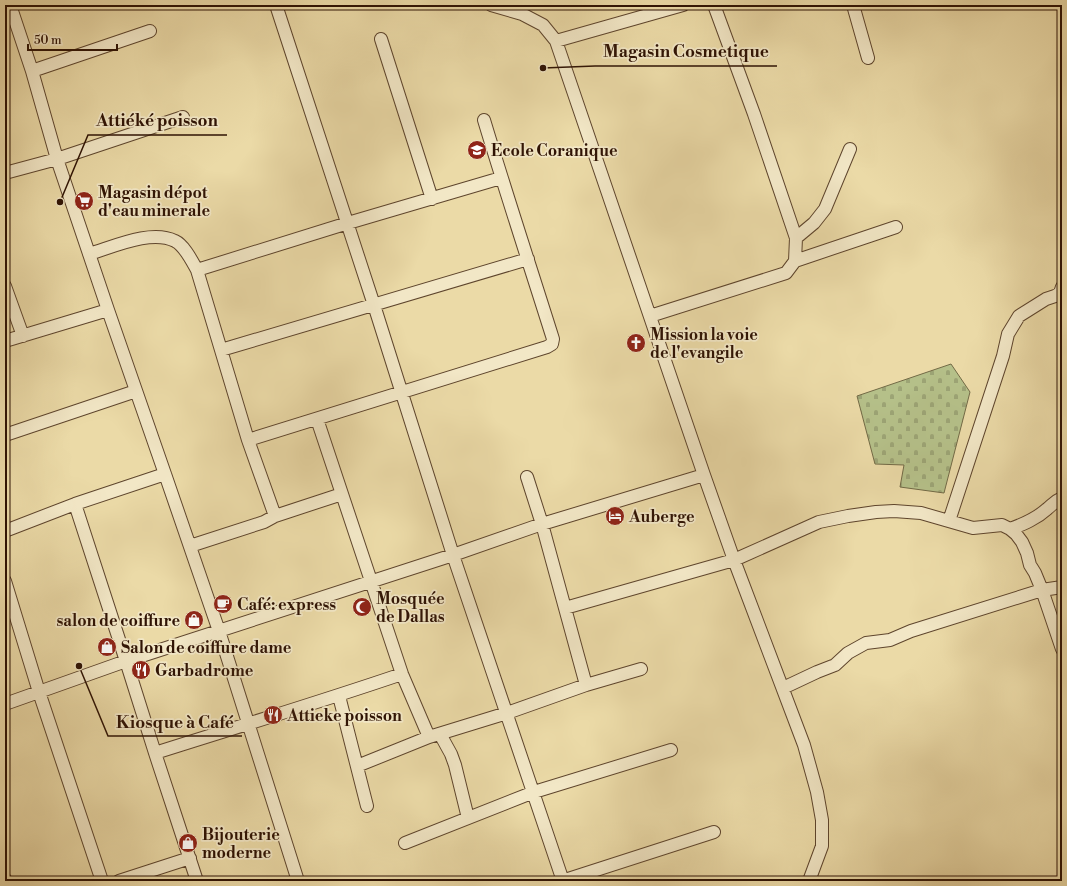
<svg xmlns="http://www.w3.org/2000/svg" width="1067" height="886" viewBox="0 0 1067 886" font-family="'Libre Bodoni',serif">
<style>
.cemetery{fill:url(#cemetery-stones);stroke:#726a46}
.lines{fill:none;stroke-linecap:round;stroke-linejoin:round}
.street-casing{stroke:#5e452d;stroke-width:14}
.street{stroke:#f2e7c6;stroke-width:12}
.labels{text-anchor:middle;stroke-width:3.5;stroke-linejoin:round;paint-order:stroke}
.poi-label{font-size:16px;font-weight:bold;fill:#2f1304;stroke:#f2e7c6;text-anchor:start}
.leader{fill:none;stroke:#2f1304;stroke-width:1.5}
.callout-dot{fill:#2f1304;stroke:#f2e7c6;stroke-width:1.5}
.callout-label{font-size:17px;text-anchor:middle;font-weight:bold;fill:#2f1304;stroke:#f2e7c6;stroke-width:3.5;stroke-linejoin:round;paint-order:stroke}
</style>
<defs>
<pattern id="cemetery-stones" width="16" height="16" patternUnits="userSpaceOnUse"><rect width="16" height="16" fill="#b5c089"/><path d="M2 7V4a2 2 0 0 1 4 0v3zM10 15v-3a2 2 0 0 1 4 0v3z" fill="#9ca475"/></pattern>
</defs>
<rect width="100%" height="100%" fill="#ebdaa7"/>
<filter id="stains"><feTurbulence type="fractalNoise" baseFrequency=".005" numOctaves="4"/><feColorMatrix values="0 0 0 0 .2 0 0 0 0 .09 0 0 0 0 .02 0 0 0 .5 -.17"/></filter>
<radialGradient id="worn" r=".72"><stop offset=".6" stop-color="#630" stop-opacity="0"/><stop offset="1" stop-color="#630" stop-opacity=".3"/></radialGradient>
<!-- cemetery -->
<path class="cemetery" d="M 951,364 L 970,392 L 944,493 L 900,487 L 904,465 L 875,464 L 857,396 Z"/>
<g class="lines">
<defs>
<path id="street" d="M 10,5 L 32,71 L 57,159 L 108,310 L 165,474 L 219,631 L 298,881
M 276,5 L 374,305 L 453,555 L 563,881
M 491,5 L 522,14 L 543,25 L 556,41 L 704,475 L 734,560 L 804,745 L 817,792 L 822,820 L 822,846 L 809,881
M 853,5 L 868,58
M 381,39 L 432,199
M 556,41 L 683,5
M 32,71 L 150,31
M 5,173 L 57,159 L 183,117
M 796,238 L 814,223 L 825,209 L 850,149
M 89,254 C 113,247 151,229 175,241 C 184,245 192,261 197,270 L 248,440 L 275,516
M 795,261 L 896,227
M 197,270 L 348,223 L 501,178
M 5,286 L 23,336
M 650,316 L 786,273 L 795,261 L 796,238 L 754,114 L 714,5
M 5,341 L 108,310
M 221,350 L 528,259
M 317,419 L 402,674 L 429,737
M 5,435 L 136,391
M 248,440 L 547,347 L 552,344 L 553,339 C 530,266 506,193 484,120
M 527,477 L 542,524 L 586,685
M 75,504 L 126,661 L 155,753 L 197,881
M 949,521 L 1003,356 L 1008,334 L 1019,316 L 1046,299 L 1055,296 L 1060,293 L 1062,287
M 1010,529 C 1024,524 1036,519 1047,509 C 1053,504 1055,501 1062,498
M 5,531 L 75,504 L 165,474
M 190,546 L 264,522 L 275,516 L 342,494
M 5,581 L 39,692 L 102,881
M 565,608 L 734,560 L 819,522 L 848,516 L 876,512 L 894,511 L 921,513 L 973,528 L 1002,525 L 1010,529 L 1016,534 L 1022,542 L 1027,553 L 1030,565 L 1035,573 L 1042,590 L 1062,587
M 783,688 L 817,672 L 835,665 L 848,653 L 866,643 L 890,640 L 911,631 L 1042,590 L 1062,649
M 339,696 L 367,806
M 5,704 L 126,661 L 453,555 L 542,524 L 704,475
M 440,734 L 451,754 L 455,765 L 468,818
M 155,753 C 237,727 320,702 402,674
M 357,766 L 429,737 L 507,713 L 586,685 L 641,669
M 405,843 L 534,792 L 671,750
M 5,879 L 6,881
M 119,881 L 190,858
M 562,881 L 714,832"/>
</defs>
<!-- street casing -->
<use href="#street" class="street-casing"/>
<!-- street -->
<use href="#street" class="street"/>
</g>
<!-- icons -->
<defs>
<symbol id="school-disc" viewBox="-11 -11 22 22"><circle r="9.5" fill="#8f2418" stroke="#f2e7c6"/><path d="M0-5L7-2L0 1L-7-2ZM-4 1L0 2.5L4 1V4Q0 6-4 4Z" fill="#fff"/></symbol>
<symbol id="supermarket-disc" viewBox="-11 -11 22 22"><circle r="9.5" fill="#8f2418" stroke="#f2e7c6"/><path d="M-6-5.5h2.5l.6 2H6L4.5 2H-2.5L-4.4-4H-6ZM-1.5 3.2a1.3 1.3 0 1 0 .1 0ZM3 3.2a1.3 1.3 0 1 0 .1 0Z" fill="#fff"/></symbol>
<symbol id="church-disc" viewBox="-11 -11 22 22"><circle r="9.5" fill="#8f2418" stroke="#f2e7c6"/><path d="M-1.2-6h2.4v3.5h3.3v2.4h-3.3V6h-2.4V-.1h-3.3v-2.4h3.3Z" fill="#fff"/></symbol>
<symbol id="hotel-disc" viewBox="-11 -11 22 22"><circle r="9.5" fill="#8f2418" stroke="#f2e7c6"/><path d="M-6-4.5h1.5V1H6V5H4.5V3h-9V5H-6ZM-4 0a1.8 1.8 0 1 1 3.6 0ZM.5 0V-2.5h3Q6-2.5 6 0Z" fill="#fff"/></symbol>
<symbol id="cafe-disc" viewBox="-11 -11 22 22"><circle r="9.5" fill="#8f2418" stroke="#f2e7c6"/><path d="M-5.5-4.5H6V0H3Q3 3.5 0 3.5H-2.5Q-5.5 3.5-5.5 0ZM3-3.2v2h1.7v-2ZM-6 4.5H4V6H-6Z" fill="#fff"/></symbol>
<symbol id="mosque-disc" viewBox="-11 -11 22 22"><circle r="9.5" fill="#8f2418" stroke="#f2e7c6"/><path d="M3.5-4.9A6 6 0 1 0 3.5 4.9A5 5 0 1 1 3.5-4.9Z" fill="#fff"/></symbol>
<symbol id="shop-disc" viewBox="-11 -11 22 22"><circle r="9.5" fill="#8f2418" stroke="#f2e7c6"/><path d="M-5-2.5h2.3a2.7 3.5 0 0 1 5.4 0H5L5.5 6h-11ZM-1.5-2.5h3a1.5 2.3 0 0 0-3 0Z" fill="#fff"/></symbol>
<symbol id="restaurant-disc" viewBox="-11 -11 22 22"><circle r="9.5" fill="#8f2418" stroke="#f2e7c6"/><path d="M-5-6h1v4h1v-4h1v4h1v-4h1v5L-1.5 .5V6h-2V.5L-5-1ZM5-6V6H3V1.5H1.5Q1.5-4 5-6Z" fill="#fff"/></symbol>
</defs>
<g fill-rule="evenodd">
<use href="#school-disc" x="466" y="139" width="22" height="22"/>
<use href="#supermarket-disc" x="73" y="190" width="22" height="22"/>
<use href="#church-disc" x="625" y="332" width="22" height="22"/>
<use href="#hotel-disc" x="604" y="505" width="22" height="22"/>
<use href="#cafe-disc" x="212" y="593" width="22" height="22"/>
<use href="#mosque-disc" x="351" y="596" width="22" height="22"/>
<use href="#shop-disc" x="183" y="609" width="22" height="22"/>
<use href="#shop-disc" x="96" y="636" width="22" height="22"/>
<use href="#restaurant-disc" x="130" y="659" width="22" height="22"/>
<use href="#restaurant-disc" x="262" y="704" width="22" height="22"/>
<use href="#shop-disc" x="177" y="832" width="22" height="22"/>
</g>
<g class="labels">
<!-- poi labels -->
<g class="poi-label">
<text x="491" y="156">Ecole Coranique</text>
<text x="98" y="198">Magasin dépot<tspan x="98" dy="18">d'eau minerale</tspan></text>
<text x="650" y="340">Mission la voie<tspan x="650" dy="18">de l'evangile</tspan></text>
<text x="629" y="522">Auberge</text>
<text x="376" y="604">Mosquée<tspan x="376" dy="18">de Dallas</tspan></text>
<text x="237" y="610">Café: express</text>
<text x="180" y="626" text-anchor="end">salon de coiffure</text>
<text x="121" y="653">Salon de coiffure dame</text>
<text x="155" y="676">Garbadrome</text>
<text x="287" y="721">Attieke poisson</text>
<text x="202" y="840">Bijouterie<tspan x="202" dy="18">moderne</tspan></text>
</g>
</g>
<!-- callouts -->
<path class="leader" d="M543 68L595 66H777M60 202L88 135H227M79 666L108 736H242"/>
<g class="callout-dot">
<circle cx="543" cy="68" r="4"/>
<circle cx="60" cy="202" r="4"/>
<circle cx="79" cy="666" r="4"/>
</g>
<g class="callout-label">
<text x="686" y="57">Magasin Cosmetique</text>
<text x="157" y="126">Attiéké poisson</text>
<text x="175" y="728">Kiosque à Café</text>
</g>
<!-- margin -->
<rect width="1067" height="886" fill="none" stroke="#ebdaa7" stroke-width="20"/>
<rect x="6" y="6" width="1055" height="874" fill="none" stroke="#2f1304" stroke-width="2"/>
<rect x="10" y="10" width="1047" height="866" fill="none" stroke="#2f1304"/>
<!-- scale -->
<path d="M28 44v6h89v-6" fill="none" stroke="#2f1304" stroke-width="2"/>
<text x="34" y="44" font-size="12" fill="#2f1304" stroke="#f2e7c6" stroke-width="3" paint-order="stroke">50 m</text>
<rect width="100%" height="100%" filter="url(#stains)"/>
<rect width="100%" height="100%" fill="url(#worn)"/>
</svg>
